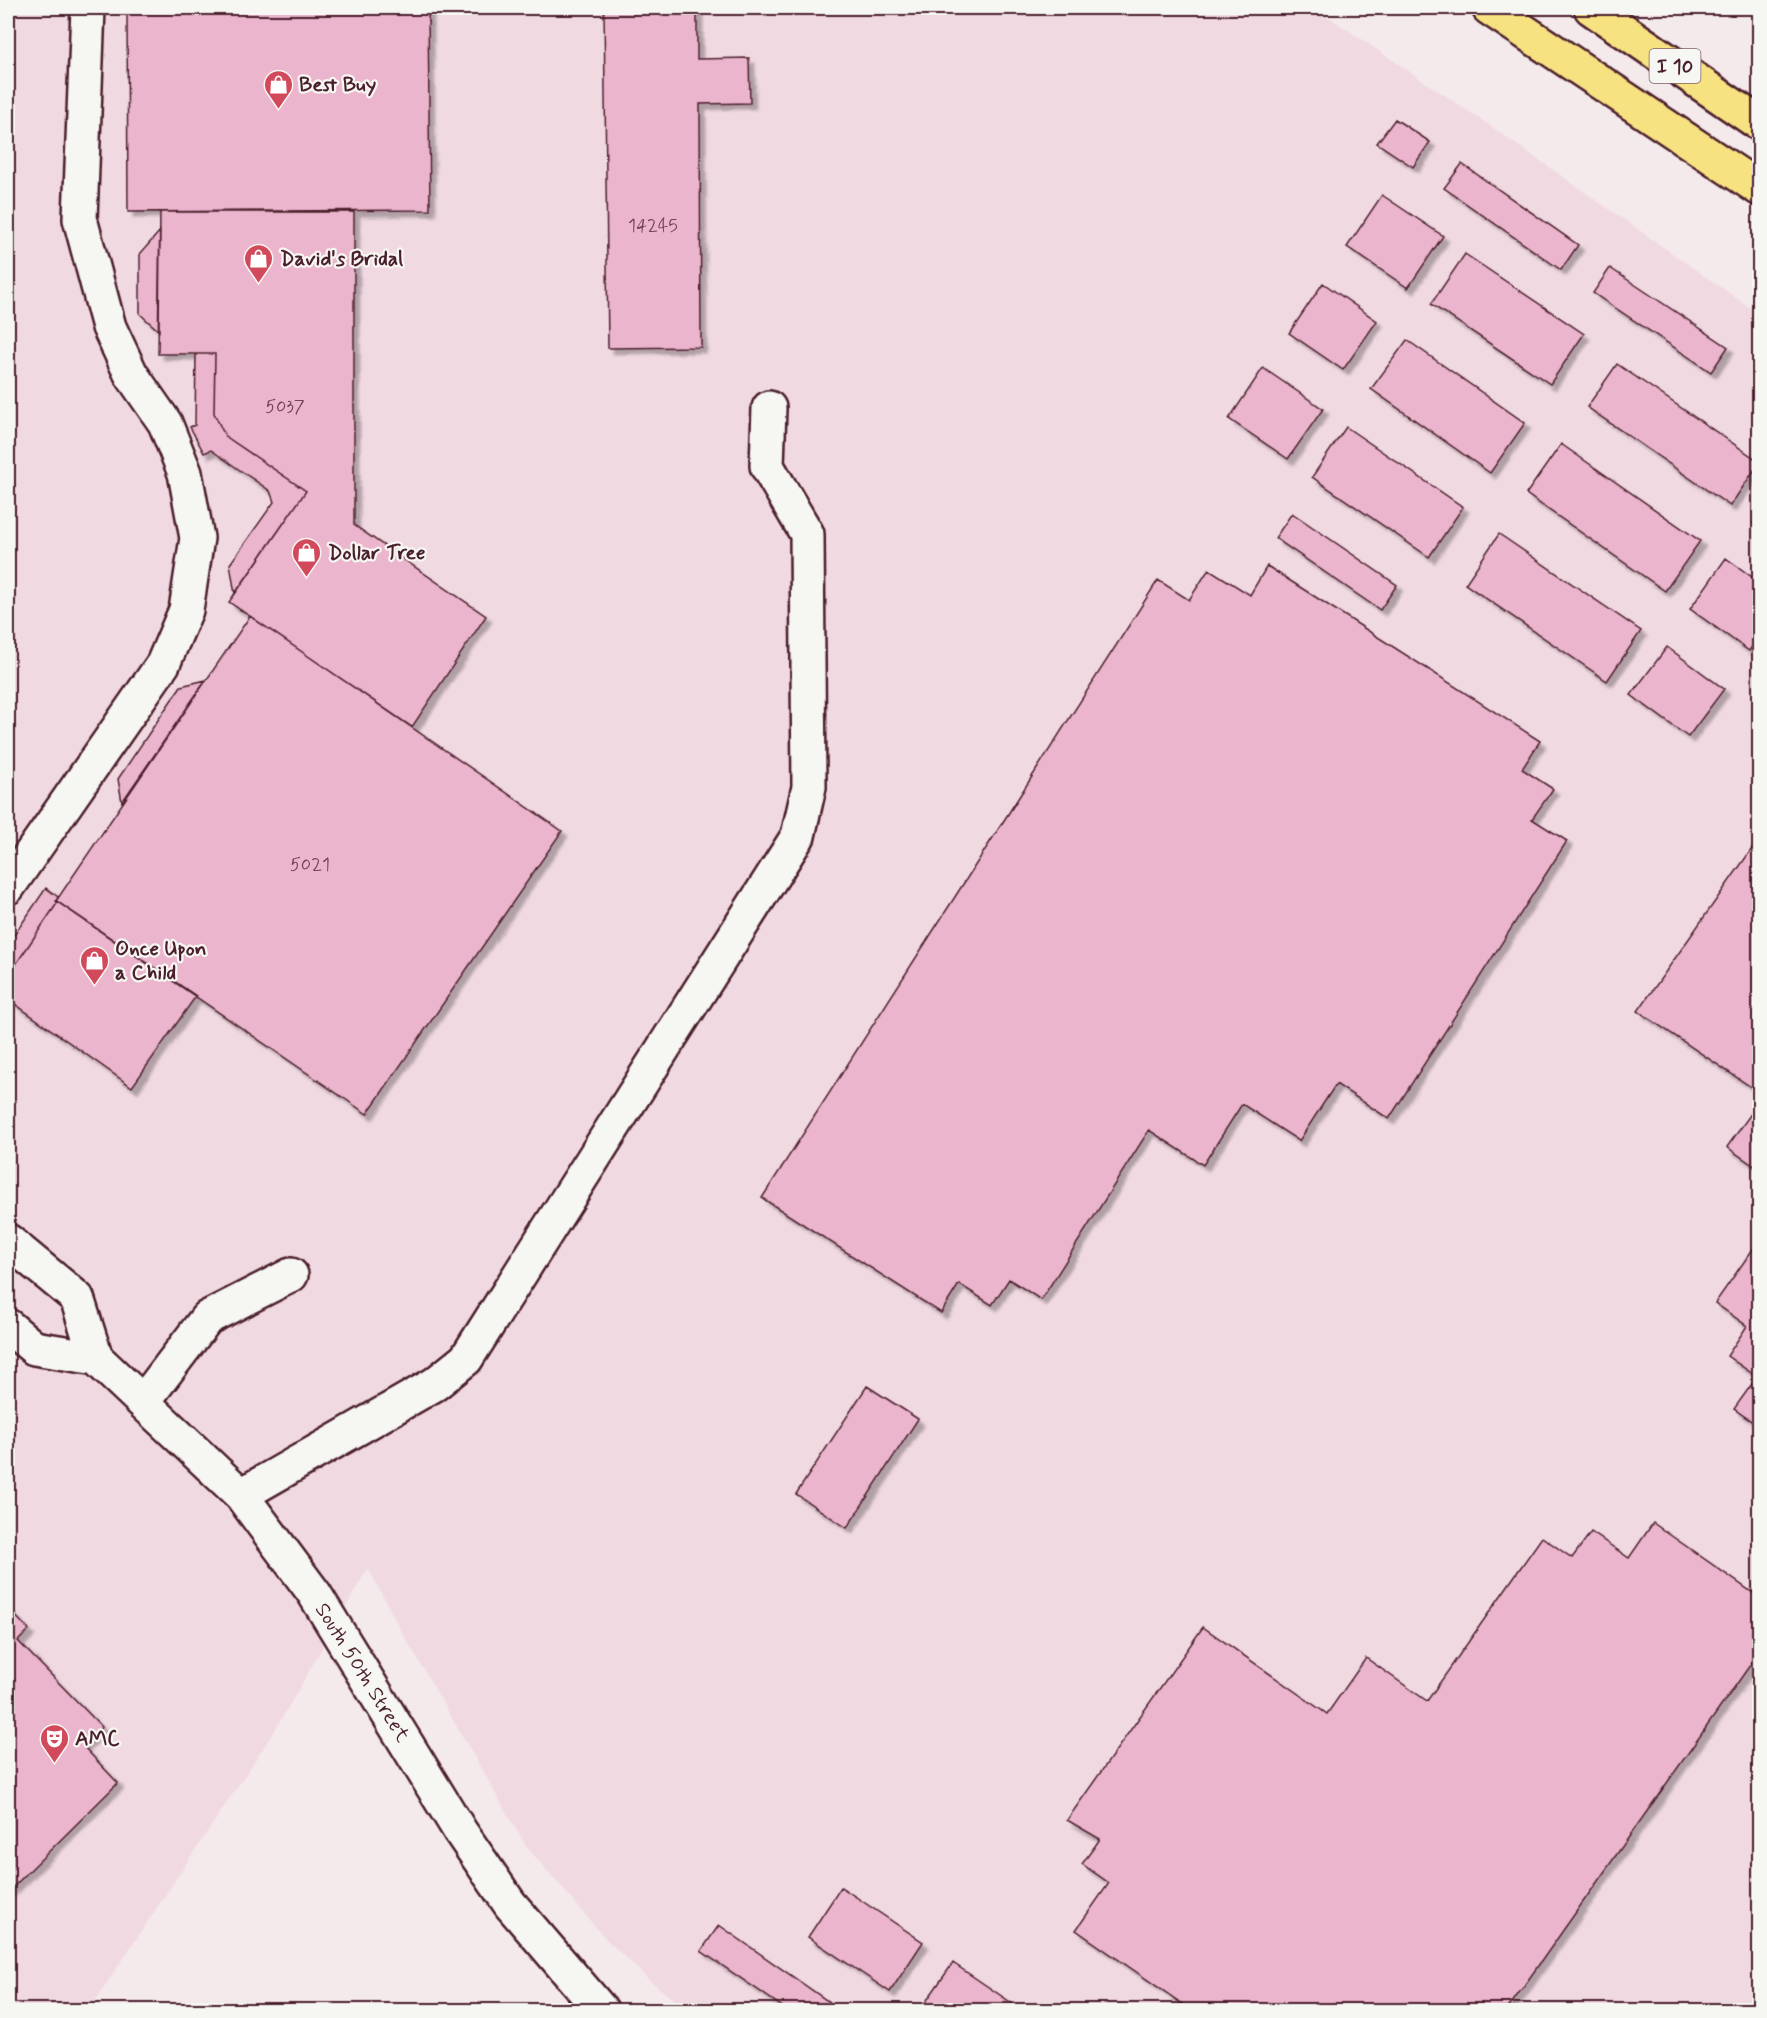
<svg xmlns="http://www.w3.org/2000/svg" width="1767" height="2018" viewBox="0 0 1767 2018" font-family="Mynerve,sans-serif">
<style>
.built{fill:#f1d9e2}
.building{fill:#ebb5cd;stroke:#4a1f2b;stroke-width:1.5;filter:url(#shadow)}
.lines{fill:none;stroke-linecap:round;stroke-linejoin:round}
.minor-casing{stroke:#4a1f2b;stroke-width:38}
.highway-casing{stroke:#4a1f2b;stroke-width:38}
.minor{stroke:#f6f6f2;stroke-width:33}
.highway{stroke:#f7e281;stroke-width:33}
.labels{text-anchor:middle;stroke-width:4.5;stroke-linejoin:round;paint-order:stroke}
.number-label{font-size:18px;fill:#724454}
.shield{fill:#f6f6f2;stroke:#7e6067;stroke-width:1.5}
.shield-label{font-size:20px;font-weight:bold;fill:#4a1f2b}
.poi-label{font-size:21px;font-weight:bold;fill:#4a1f2b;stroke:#f6f6f2;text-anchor:start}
.street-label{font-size:21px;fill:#4a1f2b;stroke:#f6f6f2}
</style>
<defs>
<filter id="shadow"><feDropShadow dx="5.5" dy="5.5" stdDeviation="1.5" flood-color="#0004"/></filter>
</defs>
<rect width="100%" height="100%" fill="#f4e9eb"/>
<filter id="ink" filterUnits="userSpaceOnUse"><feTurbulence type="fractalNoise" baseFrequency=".0167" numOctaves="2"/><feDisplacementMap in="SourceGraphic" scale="12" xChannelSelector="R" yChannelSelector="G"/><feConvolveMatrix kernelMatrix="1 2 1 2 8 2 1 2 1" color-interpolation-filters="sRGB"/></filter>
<g filter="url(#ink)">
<!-- built -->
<path class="built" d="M 8,8 L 1315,8 L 1480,119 L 1759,314 L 1759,2010 L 687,2010 L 650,1981 L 606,1939 L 526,1846 L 402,1632 L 368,1568 L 275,1730 L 89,2010 L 8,2010 Z"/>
<!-- building -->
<path class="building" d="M 127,8 L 428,8 L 430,210 L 128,212 Z
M 604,8 L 697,8 L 697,59 L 749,58 L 750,103 L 700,104 L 701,347 L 608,348 Z
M 1395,119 L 1430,142 L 1413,167 L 1377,143 Z
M 1462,164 L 1578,245 L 1561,270 L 1444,188 Z
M 1382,195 L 1443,236 L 1408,288 L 1347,247 Z
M 160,212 L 354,212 L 354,525 L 486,616 L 412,727 L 229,602 L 306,491 L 225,436 L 214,413 L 215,354 L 158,354 Z
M 160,231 L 159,331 L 140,314 L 140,254 Z
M 1465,254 L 1584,334 L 1550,384 L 1431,304 Z
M 1610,268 L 1728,347 L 1711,372 L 1593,293 Z
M 1323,283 L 1377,321 L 1343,370 L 1289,333 Z
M 1407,340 L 1525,423 L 1490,473 L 1371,389 Z
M 196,354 L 215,354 L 214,413 L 225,436 L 306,491 L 235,594 L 230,564 L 274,502 L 270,491 L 211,450 L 204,453 L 190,427 L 195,425 Z
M 1617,364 L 1760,462 L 1730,506 L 1587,407 Z
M 1263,368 L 1323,409 L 1288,459 L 1229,419 Z
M 1346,427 L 1463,507 L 1429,557 L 1312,477 Z
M 1561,444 L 1700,541 L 1665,591 L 1526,494 Z
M 1292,513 L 1397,585 L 1380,610 L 1275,538 Z
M 1760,513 L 1760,528 L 1753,523 Z
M 1499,534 L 1641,631 L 1607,681 L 1465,584 Z
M 1726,558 L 1760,583 L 1760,635 L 1749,651 L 1690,609 Z
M 1267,566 L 1540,741 L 1522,769 L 1553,789 L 1532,819 L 1567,841 L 1389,1119 L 1336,1084 L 1299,1141 L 1242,1104 L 1203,1165 L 1149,1130 L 1041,1300 L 1009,1279 L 992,1305 L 959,1284 L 941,1313 L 762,1198 L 1158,580 L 1189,600 L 1209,569 L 1250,595 Z
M 250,616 L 562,831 L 367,1114 L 56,901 Z
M 1667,647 L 1724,689 L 1688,737 L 1631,695 Z
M 206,680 L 122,802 L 118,779 L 181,686 Z
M 1756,843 L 1760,846 L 1760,1093 L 1638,1011 Z
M 46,888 L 58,897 L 56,901 L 58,902 L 8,976 L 8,944 Z
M 58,902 L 196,996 L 132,1087 L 8,999 L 8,976 Z
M 1760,1101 L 1760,1170 L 1727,1147 Z
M 1760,1239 L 1760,1427 L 1734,1409 L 1757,1377 L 1727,1356 L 1747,1326 L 1715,1303 Z
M 867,1386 L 918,1419 L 847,1528 L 796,1494 Z
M 1653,1523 L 1760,1598 L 1760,1651 L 1507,2010 L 1191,2010 L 1076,1930 L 1109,1883 L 1082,1864 L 1100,1839 L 1067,1820 L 1203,1627 L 1327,1714 L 1366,1658 L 1427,1701 L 1542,1537 L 1572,1558 L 1591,1532 L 1629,1558 Z
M 8,1608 L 29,1630 L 18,1641 L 102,1727 L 83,1746 L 118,1783 L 8,1892 Z
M 841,1887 L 923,1942 L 890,1992 L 808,1937 Z
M 719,1925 L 836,2007 L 834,2010 L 787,2010 L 701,1951 Z
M 953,1963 L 1022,2010 L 920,2010 Z"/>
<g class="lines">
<defs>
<path id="minor" d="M 8,887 L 163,664 L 186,610 L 197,538 L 185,473 L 165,423 L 131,374 L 109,327 L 80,219 L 88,8
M 8,1241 L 77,1298 L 96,1358 L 241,1495 L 314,1593 L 460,1831 L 510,1904 L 601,2010
M 8,1326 L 34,1348 L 96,1358
M 143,1402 L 207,1318 L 291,1275
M 241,1495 L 435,1384 L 466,1359 L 798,836 L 809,787 L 807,534 L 767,466 L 769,408"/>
<path id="highway" d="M 1489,8 L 1760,189
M 1591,8 L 1760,124"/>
</defs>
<!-- minor casing -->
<use href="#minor" class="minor-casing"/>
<!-- highway casing -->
<use href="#highway" class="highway-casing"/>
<!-- minor -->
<use href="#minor" class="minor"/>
<!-- highway -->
<use href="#highway" class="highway"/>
</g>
</g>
<!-- icons -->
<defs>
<symbol id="shop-pin" viewBox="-11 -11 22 30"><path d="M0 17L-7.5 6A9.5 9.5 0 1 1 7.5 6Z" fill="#d1495b" stroke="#f6f6f2"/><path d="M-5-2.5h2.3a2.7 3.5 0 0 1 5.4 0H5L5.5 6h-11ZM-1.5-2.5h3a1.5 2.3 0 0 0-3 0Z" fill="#fff"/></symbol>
<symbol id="theatre-pin" viewBox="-11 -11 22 30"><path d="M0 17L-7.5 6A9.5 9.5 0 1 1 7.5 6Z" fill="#d1495b" stroke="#f6f6f2"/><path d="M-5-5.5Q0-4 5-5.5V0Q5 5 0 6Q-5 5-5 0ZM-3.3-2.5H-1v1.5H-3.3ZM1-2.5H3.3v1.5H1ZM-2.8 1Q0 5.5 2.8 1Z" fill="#fff"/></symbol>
</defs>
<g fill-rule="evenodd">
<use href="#shop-pin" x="262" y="68" width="33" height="45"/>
<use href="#shop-pin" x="242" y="242" width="33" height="45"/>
<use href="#shop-pin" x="290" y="536" width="33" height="45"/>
<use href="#shop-pin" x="78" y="944" width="33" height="45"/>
<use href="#theatre-pin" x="38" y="1722" width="33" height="45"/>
</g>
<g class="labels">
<!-- number labels -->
<g class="number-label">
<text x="653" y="231">14245</text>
<text x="285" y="412">5037</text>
<text x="310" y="870">5021</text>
</g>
<!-- shield labels -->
<rect class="shield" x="1649.5" y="49" width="51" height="34" rx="4.5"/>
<g class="shield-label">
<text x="1675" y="73">I 10</text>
</g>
<!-- poi labels -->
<g class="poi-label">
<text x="299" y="91">Best Buy</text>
<text x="280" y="265">David's Bridal</text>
<text x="328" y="559">Dollar Tree</text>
<text x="115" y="955">Once Upon<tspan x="115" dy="24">a Child</tspan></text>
<text x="75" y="1745">AMC</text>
</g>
<!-- street labels -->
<g class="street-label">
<text transform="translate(363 1672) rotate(58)" y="7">South 50th Street</text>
</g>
</g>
<!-- margin -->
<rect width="1767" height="2018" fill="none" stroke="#f6f6f2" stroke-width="30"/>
<rect x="15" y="15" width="1737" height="1988" fill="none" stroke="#4a1f2b" stroke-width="2" filter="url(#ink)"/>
</svg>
